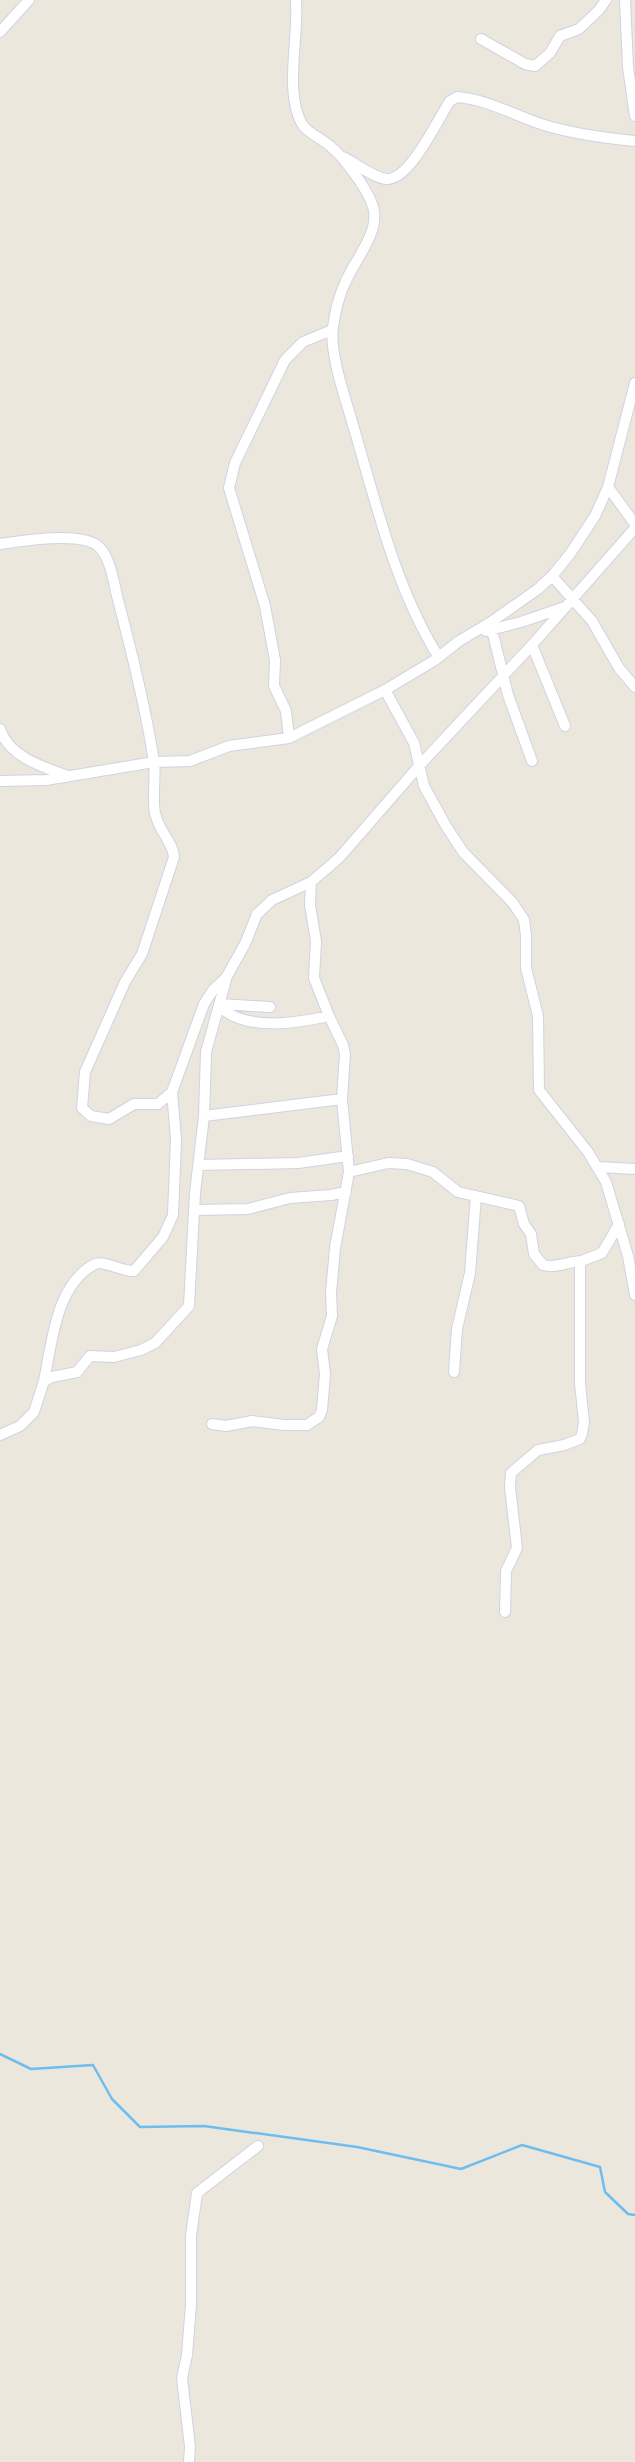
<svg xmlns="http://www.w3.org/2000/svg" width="635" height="2462" viewBox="0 0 635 2462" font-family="'IBM Plex Sans',sans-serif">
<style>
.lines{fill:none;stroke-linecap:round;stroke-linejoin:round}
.stream{stroke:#6ebdee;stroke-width:2.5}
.minor-casing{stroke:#d1d2e3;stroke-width:12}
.minor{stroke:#fff;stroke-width:10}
</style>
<rect width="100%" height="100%" fill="#ece7dc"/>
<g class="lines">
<!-- stream -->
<path class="stream" d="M 0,2054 L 31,2069 L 93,2065 L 112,2099 L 140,2127 L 204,2126 L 357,2147 L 461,2169 L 522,2145 L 600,2167 L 605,2192 L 628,2214 L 635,2215"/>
<defs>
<path id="minor" d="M 296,0 C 299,36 284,93 302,124 C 308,134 322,138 330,146 C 344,157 371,193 374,211 C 378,235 354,261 345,283 C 339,296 335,312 333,327 C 329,353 346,400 353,425 C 376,503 395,587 438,656
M 625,0 L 628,67 L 635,116
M 0,32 L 29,0
M 481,39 L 525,64 L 535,66 L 550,53 L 560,36 L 579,29 L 599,10 L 606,0
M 343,157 C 356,163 372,177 386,179 C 410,181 437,120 450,101 L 457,97 C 486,99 514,115 541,124 C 572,134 604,138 635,141
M 608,487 L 635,524
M 0,544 C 21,541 85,530 100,548 C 111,560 114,584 118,600 C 132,653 146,708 154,762 C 156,779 152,797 155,813 C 159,832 173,842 174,857 L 142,954 L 125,982 L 85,1072 L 82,1108 L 91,1116 L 109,1119 L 134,1104 L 158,1104 L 172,1092
M 552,576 L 592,621 L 619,668 L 635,687
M 492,630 L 508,695 L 532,761
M 486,631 L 521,622 L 565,607
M 532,645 L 565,726
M 385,690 L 414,743 L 424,786 L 446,826 L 463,852 L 513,903 L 524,920 L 526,935 L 526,968 L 538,1016 L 539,1090 L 588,1152 L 606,1182 L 628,1256 L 635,1295
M 0,729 C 9,757 43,767 68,776
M 289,738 L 286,711 L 274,686 L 275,660 L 265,606 L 229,488 L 235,463 L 285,360 L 303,342 L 332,330
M 0,781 L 46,780 L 154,762 L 190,761 L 229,746 L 289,738 L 385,690 L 435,660 L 459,641 L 491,622 L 538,589 L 552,576 L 570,554 L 595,516 L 608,487 L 635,383
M 220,1004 L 270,1007
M 219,1006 C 245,1032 297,1023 329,1016
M 204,1116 L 342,1099
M 198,1165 L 298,1163 L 348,1156
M 598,1167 L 635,1169
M 349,1172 L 388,1163 L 407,1164 L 433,1172 L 458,1192 L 519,1206 L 524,1224 L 531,1234 L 534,1254 L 543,1265 C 557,1269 568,1261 582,1261
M 195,1210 L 248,1209 L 290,1198 L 331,1195 L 346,1192
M 454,1372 L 457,1329 L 470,1273 L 476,1196
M 44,1381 C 52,1342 56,1284 95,1264 C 102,1260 124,1272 134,1271 L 163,1237 L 173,1215 L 176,1139 L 172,1092 L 204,1004 L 213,990 L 226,978
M 212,1424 L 226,1426 L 252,1421 L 284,1425 L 307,1425 L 319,1417 L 322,1410 L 325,1374 L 322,1349 L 332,1316 L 331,1293 L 335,1248 L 349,1172 L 342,1099 L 345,1054 L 343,1045 L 329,1016 L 314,978 L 316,941 L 310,905 L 311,882
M 0,1435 L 20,1426 L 34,1412 L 44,1381 L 52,1377 L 77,1372 L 90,1356 L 114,1357 L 141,1350 L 155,1343 L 189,1306 L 195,1193 L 204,1116 L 206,1052 L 227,976 L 245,944 L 257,914 L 272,900 L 311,882 L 339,858 L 419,766 L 532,645 L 635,528
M 505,1612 L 506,1571 L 517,1548 L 510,1487 L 511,1473 L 538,1450 L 564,1445 L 580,1439 L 582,1434 L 584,1422 L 580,1383 L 580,1264 L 584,1260 L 602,1253 L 619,1224
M 189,2462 L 190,2447 L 182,2378 L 187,2355 L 191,2304 L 191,2236 L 197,2193 L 258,2146"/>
</defs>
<!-- minor casing -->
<use href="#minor" class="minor-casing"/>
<!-- minor -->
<use href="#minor" class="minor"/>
</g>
</svg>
